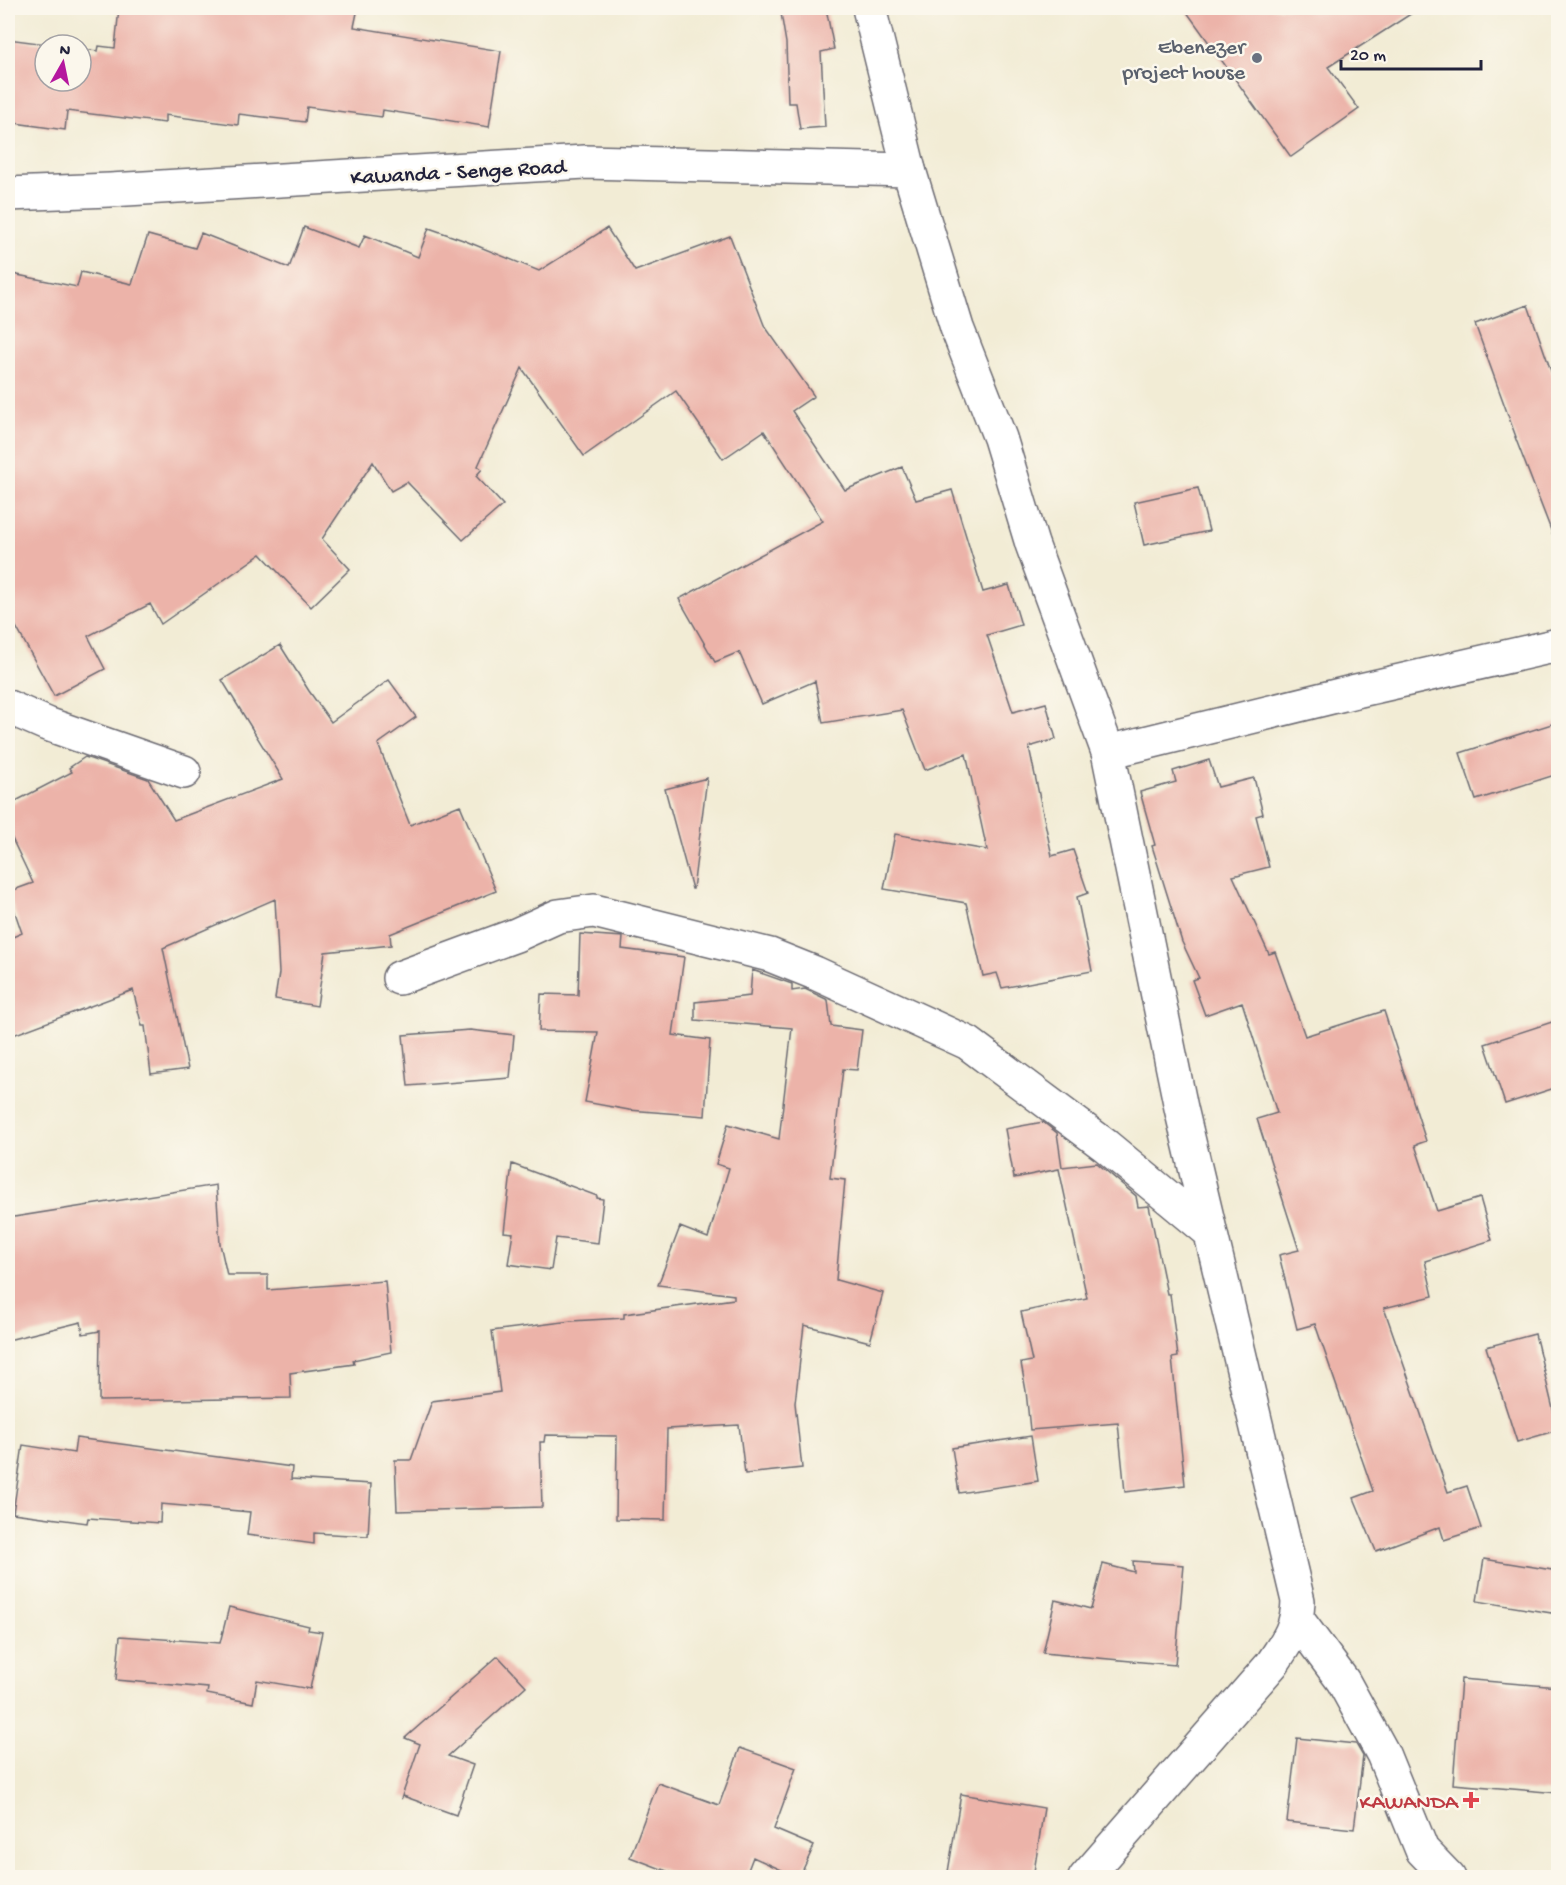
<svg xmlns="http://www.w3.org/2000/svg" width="1566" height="1885" viewBox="0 0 1566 1885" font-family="'Gochi Hand',sans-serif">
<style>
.building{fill:#ecb3a9}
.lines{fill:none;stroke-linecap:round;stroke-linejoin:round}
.street-casing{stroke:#6b6971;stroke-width:36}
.secondary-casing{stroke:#6b6971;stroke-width:36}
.street{stroke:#fff;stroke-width:33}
.secondary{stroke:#fff;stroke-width:33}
.worship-dot{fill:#6b7280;stroke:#fbf7ec;stroke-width:2}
.health-dot{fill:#e0444e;stroke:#fbf7ec;stroke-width:2}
.labels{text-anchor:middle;stroke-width:5;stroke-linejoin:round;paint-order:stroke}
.worship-label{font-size:22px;fill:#5b616d;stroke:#fbf7ec;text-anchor:end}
.street-label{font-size:22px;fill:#22223b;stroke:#fbf7ec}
.health-label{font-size:22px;fill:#be3a42;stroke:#fbf7ec;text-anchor:end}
</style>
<rect width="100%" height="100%" fill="#fbf7ec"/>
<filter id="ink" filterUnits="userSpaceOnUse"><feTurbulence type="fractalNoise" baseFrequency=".0167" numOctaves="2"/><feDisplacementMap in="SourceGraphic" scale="12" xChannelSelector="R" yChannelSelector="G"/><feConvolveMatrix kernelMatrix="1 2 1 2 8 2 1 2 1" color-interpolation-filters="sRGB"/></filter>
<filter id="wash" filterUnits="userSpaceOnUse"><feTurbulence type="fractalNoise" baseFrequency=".008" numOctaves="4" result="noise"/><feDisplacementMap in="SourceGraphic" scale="24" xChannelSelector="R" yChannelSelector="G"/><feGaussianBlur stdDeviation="1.35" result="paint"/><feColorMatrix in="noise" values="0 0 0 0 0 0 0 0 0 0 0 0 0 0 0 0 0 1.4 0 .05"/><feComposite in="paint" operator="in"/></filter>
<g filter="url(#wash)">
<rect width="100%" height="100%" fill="#f2ecd5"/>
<g id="blocks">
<!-- building -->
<path class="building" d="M 119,8 L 358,8 L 354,27 L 501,51 L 489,127 L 383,110 L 382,117 L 307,107 L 305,122 L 239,114 L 238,125 L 165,115 L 165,123 L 67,111 L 65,130 L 8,122 L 8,39 L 54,45 L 45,45 L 45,81 L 81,81 L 81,49 L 98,51 L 99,46 L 115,48 Z
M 785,8 L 826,8 L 834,49 L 821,52 L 825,127 L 800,129 L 796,103 L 788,103 L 786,43 L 781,13 L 786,12 Z
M 1184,8 L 1420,8 L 1328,67 L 1359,109 L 1291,157 Z
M 304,227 L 359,248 L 365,235 L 418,257 L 429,228 L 463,240 L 539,271 L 607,228 L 635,271 L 730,236 L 764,325 L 814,396 L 792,411 L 845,490 L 902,467 L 916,500 L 952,490 L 983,592 L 1009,585 L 1021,625 L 987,635 L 1013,712 L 1046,703 L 1056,739 L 1029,747 L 1052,856 L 1073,850 L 1088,893 L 1077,897 L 1092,971 L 1002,988 L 997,973 L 983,976 L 966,903 L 884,889 L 895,834 L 987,850 L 966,754 L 925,770 L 902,710 L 823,723 L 815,681 L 762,704 L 739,652 L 715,662 L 679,599 L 823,521 L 764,431 L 723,459 L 676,391 L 584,456 L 522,368 L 478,466 L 482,469 L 476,476 L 503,505 L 463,540 L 407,482 L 391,491 L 373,462 L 322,539 L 350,569 L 311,607 L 261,554 L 161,624 L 150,604 L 88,636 L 105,669 L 54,696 L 8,612 L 8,297 L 12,274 L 77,287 L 81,272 L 132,284 L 148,235 L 195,248 L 201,233 L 289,268 Z
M 1528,305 L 1558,391 L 1558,543 L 1556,543 L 1515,437 L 1516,437 L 1475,324 Z
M 1198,488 L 1209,531 L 1144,545 L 1134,502 Z
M 280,645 L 309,691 L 331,722 L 389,680 L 416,717 L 378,744 L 410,825 L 460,805 L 496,891 L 390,934 L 391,945 L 325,952 L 317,1006 L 275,999 L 279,973 L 275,899 L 163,948 L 188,1069 L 151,1074 L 145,1026 L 142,1026 L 133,990 L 8,1037 L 8,939 L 22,933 L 8,892 L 33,883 L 8,830 L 8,805 L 72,772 L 69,768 L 85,757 L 148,779 L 174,820 L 283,779 L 222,680 Z
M 1558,722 L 1558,774 L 1476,800 L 1460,753 Z
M 1209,760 L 1218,787 L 1254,778 L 1263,814 L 1256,816 L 1269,867 L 1233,876 L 1269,954 L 1275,952 L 1305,1036 L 1384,1011 L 1426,1141 L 1415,1145 L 1437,1211 L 1480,1198 L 1492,1240 L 1425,1261 L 1433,1296 L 1384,1308 L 1448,1492 L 1467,1486 L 1481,1528 L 1444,1540 L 1440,1527 L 1376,1551 L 1354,1498 L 1373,1491 L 1315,1324 L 1297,1329 L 1279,1255 L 1299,1250 L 1257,1119 L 1277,1113 L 1242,1002 L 1205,1015 L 1192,980 L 1199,978 L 1182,942 L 1152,846 L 1155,845 L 1140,792 L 1176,782 L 1173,771 Z
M 707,778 L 693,889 L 692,889 L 665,789 Z
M 580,934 L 623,937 L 622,949 L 684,957 L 673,1035 L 710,1040 L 705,1116 L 629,1110 L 585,1102 L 598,1032 L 539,1031 L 541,994 L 578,995 Z
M 752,970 L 792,984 L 792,991 L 805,989 L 828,1000 L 831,1026 L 862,1030 L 857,1070 L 843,1069 L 830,1178 L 845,1180 L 836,1280 L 883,1293 L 870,1342 L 804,1325 L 795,1403 L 802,1468 L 745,1474 L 739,1425 L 667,1429 L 665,1520 L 616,1519 L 617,1436 L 545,1435 L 544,1442 L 540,1442 L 542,1507 L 397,1511 L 395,1460 L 411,1460 L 432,1401 L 500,1392 L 492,1331 L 571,1321 L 624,1318 L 624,1314 L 734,1299 L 734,1295 L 658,1285 L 680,1227 L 708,1238 L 729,1168 L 716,1164 L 728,1124 L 779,1139 L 792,1028 L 695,1020 L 695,1002 L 750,996 Z
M 1558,1020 L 1558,1087 L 1505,1104 L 1485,1044 Z
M 470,1030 L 514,1035 L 510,1078 L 408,1086 L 403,1035 Z
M 1043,1122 L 1057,1133 L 1062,1167 L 1097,1163 L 1136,1196 L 1138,1207 L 1149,1206 L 1167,1294 L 1170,1294 L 1178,1357 L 1172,1358 L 1185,1485 L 1125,1492 L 1118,1423 L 1030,1430 L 1026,1391 L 1021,1363 L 1032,1361 L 1021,1312 L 1087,1298 L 1059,1169 L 1014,1178 L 1005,1129 Z
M 512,1164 L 597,1196 L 597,1198 L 603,1199 L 598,1243 L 556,1238 L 551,1270 L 508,1264 L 513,1233 L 504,1232 Z
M 216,1185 L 220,1244 L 227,1275 L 268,1275 L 268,1290 L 385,1281 L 391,1352 L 353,1360 L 354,1364 L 290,1373 L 291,1398 L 99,1401 L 100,1331 L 83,1334 L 81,1322 L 8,1340 L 8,1218 Z
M 1535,1334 L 1558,1430 L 1517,1442 L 1486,1347 Z
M 1031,1436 L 1038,1481 L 959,1493 L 952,1448 Z
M 76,1438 L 292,1467 L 291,1479 L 371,1484 L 368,1536 L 314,1533 L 314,1544 L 247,1535 L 250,1512 L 161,1504 L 160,1523 L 88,1518 L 87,1523 L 13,1513 L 23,1445 L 74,1453 Z
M 1484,1559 L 1558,1571 L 1558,1614 L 1477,1601 Z
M 1133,1561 L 1184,1565 L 1175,1665 L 1043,1653 L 1055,1600 L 1091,1609 L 1103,1564 L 1134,1572 Z
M 229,1607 L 309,1626 L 308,1630 L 322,1632 L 310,1689 L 257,1680 L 253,1703 L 207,1694 L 208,1688 L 116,1680 L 120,1636 L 220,1643 Z
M 498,1656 L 526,1686 L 448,1756 L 473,1765 L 456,1815 L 403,1796 L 401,1799 L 420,1744 L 405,1738 Z
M 1461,1679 L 1558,1687 L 1558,1793 L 1453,1784 Z
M 1297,1738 L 1356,1744 L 1363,1756 L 1354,1829 L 1287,1822 Z
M 740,1748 L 796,1768 L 774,1829 L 814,1846 L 799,1878 L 753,1857 L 745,1878 L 685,1878 L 630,1857 L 658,1783 L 719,1805 Z
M 961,1794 L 1044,1808 L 1033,1878 L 947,1878 Z"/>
</g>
</g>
<g filter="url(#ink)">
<use href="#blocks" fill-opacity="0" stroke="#6b6971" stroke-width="1.5"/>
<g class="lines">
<defs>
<path id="street" d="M 869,8 L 909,170
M 8,707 L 47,724 L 184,772
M 399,978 L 516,935 L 558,916 L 594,911 L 770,955 L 815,973 L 968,1043 L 1106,1146 L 1210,1232
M 1297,1619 L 1343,1681 L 1383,1754 L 1422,1850 L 1449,1878
M 1085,1878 L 1272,1664 C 1287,1641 1297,1630 1298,1601 L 1181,1108 L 1108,752"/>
<path id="secondary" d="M 8,194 L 110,190 L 585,162 L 909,170 L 957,328 L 1000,438 L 1032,544 L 1108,752 L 1356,691 L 1558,645"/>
</defs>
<!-- street casing -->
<use href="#street" class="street-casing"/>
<!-- secondary casing -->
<use href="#secondary" class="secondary-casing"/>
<!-- street -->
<use href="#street" class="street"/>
<!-- secondary -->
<use href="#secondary" class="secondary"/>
</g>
</g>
<!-- markers -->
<circle class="worship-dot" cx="1257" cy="58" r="6"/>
<path class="health-dot" d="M1468 1791h6v6h6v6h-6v6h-6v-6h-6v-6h6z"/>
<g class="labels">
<!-- worship labels -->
<g class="worship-label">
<text x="1245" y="53">Ebenezer<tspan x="1245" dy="25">project house</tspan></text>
</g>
<!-- street labels -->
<g class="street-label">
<text transform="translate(458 170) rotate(-3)" y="8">Kawanda - Senge Road</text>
</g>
<!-- health labels -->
<g class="health-label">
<text x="1458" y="1808">KAWANDA</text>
</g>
</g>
<!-- margin -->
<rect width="1566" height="1885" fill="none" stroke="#fbf7ec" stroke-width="30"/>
<!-- north arrow -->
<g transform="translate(63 63) rotate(9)"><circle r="28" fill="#fbf7ec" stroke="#a4a2a5" stroke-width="1.5"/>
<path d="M0-4.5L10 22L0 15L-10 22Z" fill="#b5179e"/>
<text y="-9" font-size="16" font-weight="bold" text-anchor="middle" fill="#22223b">N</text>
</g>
<!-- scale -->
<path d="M1341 60v9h140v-9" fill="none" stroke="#22223b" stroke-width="3"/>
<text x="1350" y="60" font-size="18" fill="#22223b" stroke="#fbf7ec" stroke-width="4.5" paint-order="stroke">20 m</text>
</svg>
